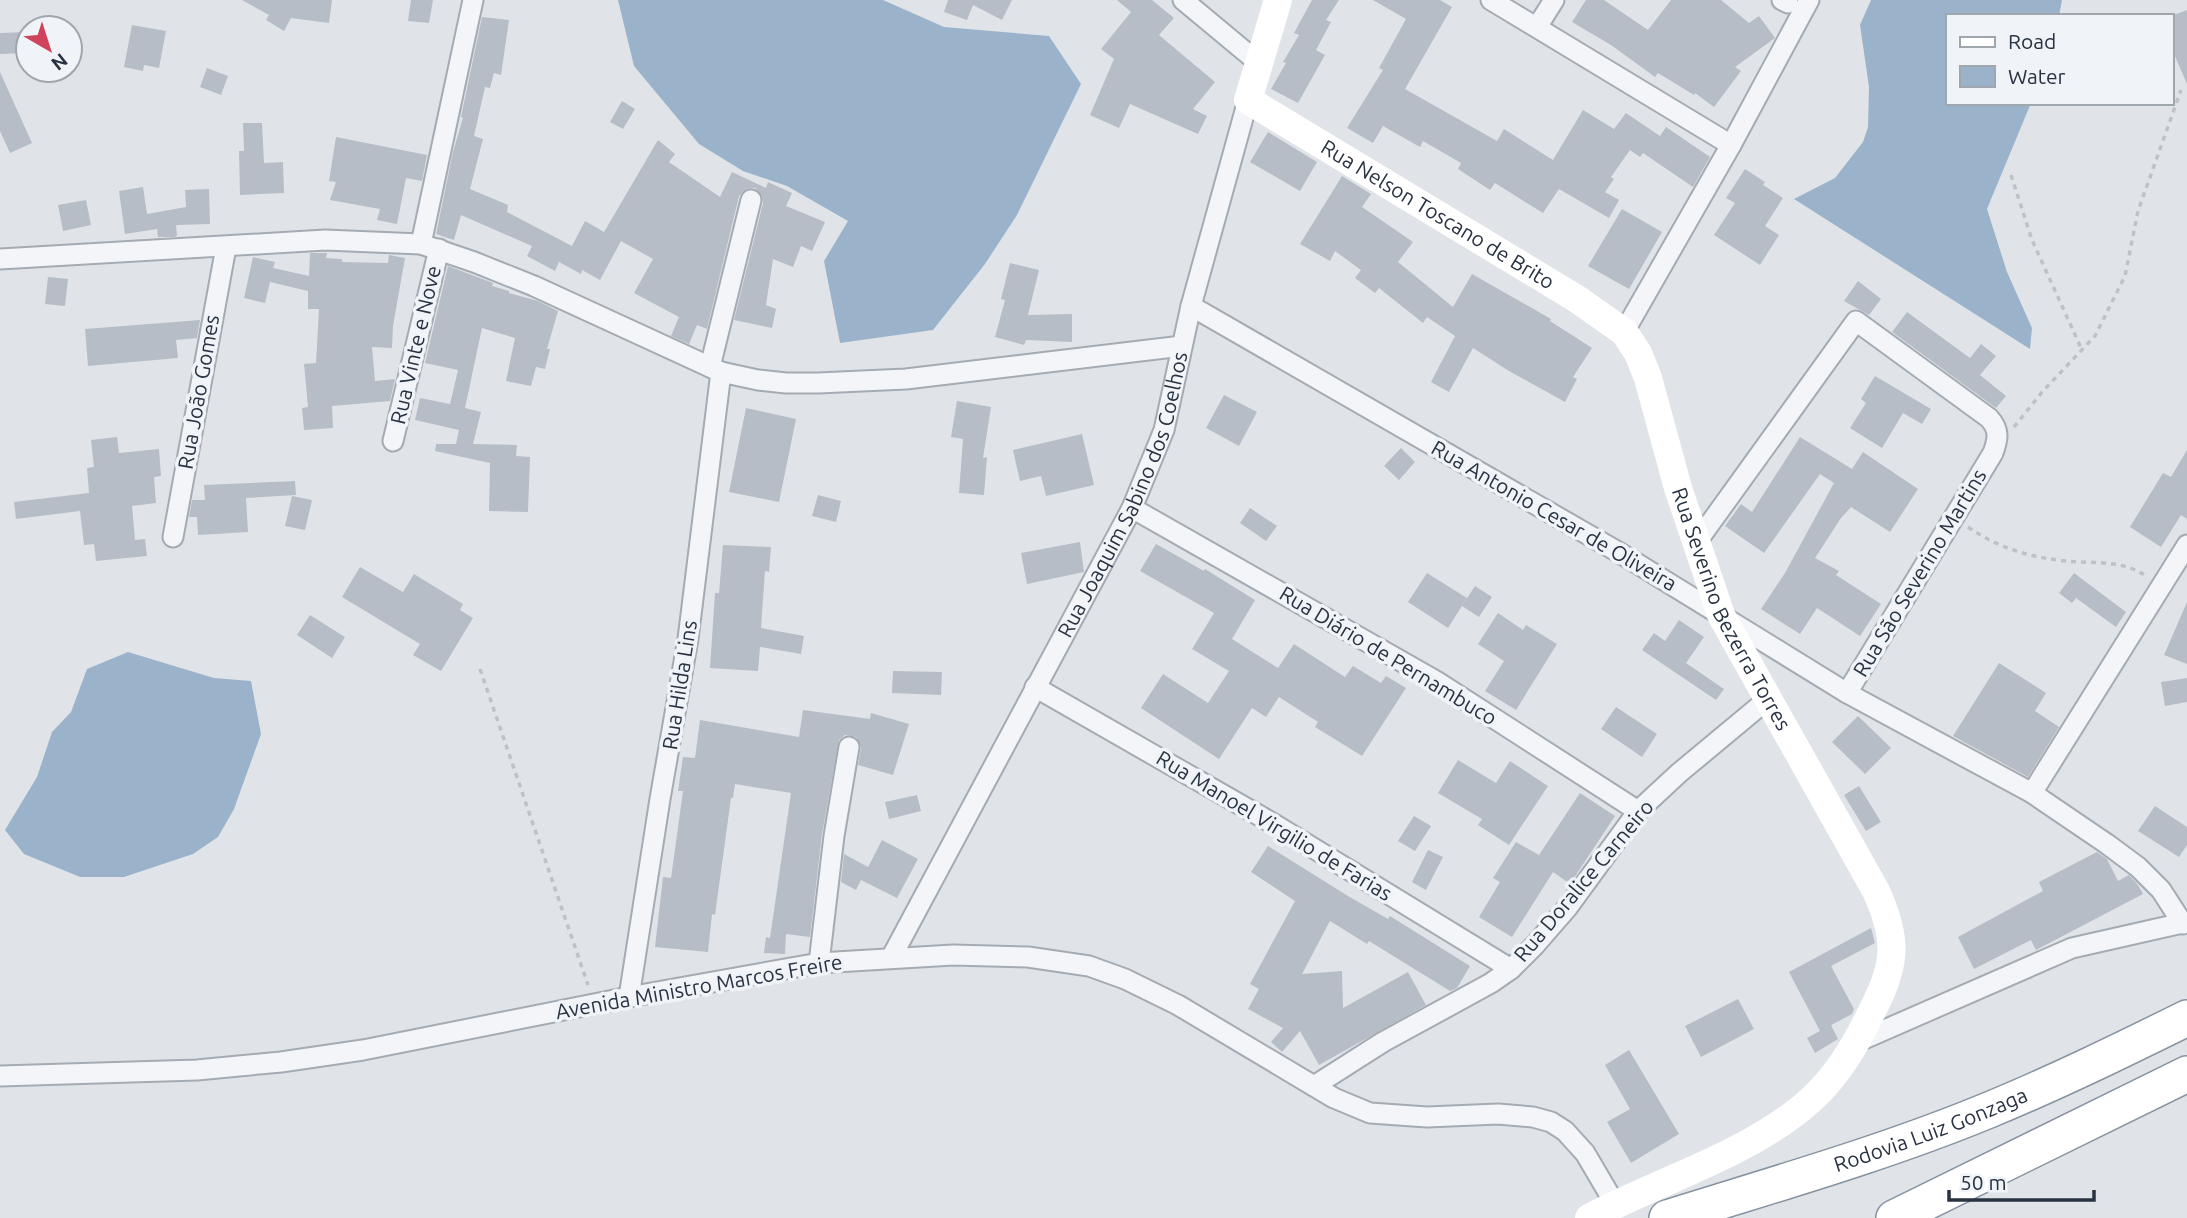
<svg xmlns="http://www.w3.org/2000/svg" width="2187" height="1218" viewBox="0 0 2187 1218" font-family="Ubuntu,sans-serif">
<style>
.water{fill:#9bb3ca}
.building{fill:#b7bdc6}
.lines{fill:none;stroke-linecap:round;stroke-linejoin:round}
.street-casing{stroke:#a5abb3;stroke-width:23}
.highway-casing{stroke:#8792a0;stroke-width:38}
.path{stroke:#bec2c8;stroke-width:3.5;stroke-dasharray:5 5;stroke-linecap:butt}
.street{stroke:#f3f5f8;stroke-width:19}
.secondary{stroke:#fff;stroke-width:28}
.highway{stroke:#fff;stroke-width:35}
.labels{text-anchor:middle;stroke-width:7;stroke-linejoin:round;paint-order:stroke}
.street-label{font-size:21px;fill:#283241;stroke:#f0f3f7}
</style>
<rect width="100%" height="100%" fill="#e0e4e9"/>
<!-- water -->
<path class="water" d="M 618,0 L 883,0 L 944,27 L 1049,36 L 1081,84 L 1017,215 L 985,264 L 933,330 L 840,343 L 824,261 L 848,221 L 787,186 L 743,171 L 699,144 L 634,66 Z
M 1871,0 L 2062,0 L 2059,16 L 1947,16 L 1947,103 L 2031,103 L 1987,209 L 2007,272 L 2032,328 L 2030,349 L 1794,199 L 1835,178 L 1863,142 L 1868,127 L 1869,87 L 1860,25 Z
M 128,652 L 214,678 L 251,681 L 261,734 L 234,809 L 218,837 L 193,854 L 124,877 L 80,877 L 24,854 L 5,830 L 37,777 L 52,732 L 71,712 L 87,669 Z"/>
<!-- building -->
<path class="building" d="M 242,0 L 332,0 L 329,23 L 291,18 L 284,31 L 266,20 L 269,15 Z
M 411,0 L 433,0 L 429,23 L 408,21 Z
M 948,0 L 1012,0 L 1002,20 L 973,5 L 967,20 L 944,12 Z
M 1117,0 L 1152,0 L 1174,18 L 1159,35 L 1215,82 L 1193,109 L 1207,116 L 1198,134 L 1130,104 L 1119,128 L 1090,115 L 1114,59 L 1101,49 L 1131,12 Z
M 1312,0 L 1339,0 L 1326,20 L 1331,22 L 1316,50 L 1325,55 L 1298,103 L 1271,89 L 1286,63 L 1283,62 L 1299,35 L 1294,33 Z
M 1373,0 L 1440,0 L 1452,7 L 1405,89 L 1497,141 L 1504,129 L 1553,160 L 1583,110 L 1614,129 L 1626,113 L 1660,136 L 1666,127 L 1710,157 L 1693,187 L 1643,153 L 1640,157 L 1630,150 L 1611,177 L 1614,179 L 1605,192 L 1619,200 L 1609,218 L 1559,189 L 1543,213 L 1495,183 L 1490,190 L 1458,169 L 1461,163 L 1423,141 L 1420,147 L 1383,126 L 1373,143 L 1347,128 L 1383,70 L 1379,68 L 1406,19 Z
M 1586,0 L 1604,0 L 1648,30 L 1671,0 L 1721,0 L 1749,23 L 1759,16 L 1775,38 L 1735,67 L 1741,71 L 1714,107 L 1695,93 L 1694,95 L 1658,73 L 1655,77 L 1611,45 L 1572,22 Z
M 2187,10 L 2187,84 L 2171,47 L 2171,16 Z
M 482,17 L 509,20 L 501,75 L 494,73 L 490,88 L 485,87 L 474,136 L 483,139 L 470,189 L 508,205 L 507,212 L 572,246 L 585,221 L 604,232 L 658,140 L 675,154 L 669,162 L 720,197 L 732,172 L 766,188 L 768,182 L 792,193 L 786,206 L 825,222 L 812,251 L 801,246 L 793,267 L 773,259 L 766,305 L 776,309 L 772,328 L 734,320 L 763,203 L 762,196 L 755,188 L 747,189 L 739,196 L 707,329 L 697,325 L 689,344 L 671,336 L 679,317 L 634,293 L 653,259 L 621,241 L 600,280 L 582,270 L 581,274 L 559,262 L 555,271 L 527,256 L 532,246 L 461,215 L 454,240 L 436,234 L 453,152 L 463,118 L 461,117 Z
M 132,25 L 166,31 L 159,68 L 144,65 L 143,71 L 124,67 Z
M 28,32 L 28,53 L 0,54 L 0,33 Z
M 207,68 L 228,76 L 221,95 L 200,87 Z
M 0,72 L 32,143 L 10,153 L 0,131 Z
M 622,101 L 635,109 L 623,129 L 610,122 Z
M 243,123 L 262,123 L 264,163 L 283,162 L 284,193 L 240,195 L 239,151 L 244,151 Z
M 1268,132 L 1317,162 L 1300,191 L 1250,162 Z
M 336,137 L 427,155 L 422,181 L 406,178 L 397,224 L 377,220 L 380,209 L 330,200 L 336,182 L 329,181 Z
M 1745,169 L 1765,182 L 1763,185 L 1783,198 L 1765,226 L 1779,235 L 1760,265 L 1714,235 L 1735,203 L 1726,198 Z
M 1342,176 L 1371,194 L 1362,207 L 1413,242 L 1398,262 L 1453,307 L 1472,274 L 1551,319 L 1550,321 L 1592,348 L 1573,377 L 1577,379 L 1565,402 L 1509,371 L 1473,348 L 1449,392 L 1431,382 L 1455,336 L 1427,317 L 1423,323 L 1379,288 L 1375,293 L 1355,278 L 1361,270 L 1335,251 L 1330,261 L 1300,244 Z
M 143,187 L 147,214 L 186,207 L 185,190 L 209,189 L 210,224 L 176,225 L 177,236 L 174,237 L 158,237 L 157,229 L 125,234 L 119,191 Z
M 86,200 L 91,225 L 63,231 L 58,205 Z
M 1622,209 L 1662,232 L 1629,289 L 1588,266 Z
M 310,253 L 327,253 L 326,258 L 342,259 L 342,262 L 388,263 L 389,255 L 405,258 L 393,326 L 392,348 L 372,347 L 375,381 L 395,379 L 390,401 L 332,406 L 333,428 L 304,430 L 302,408 L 308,407 L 304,364 L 316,363 L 319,309 L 308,309 L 308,291 L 270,282 L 265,303 L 244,298 L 253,257 L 275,262 L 273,268 L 309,276 Z
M 1010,263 L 1039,270 L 1028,315 L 1072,314 L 1072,342 L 1026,340 L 1024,345 L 995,337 L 1005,300 L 1001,299 Z
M 448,266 L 493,283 L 492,286 L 509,291 L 509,293 L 538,301 L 558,311 L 547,349 L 550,349 L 545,369 L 536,367 L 531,386 L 506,381 L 515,338 L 482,328 L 465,408 L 481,412 L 473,444 L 517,445 L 516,456 L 530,457 L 528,512 L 489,511 L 490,463 L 435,451 L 436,444 L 456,444 L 459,430 L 415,420 L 420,398 L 450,404 L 458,370 L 425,363 Z
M 48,277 L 68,279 L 65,306 L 45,304 Z
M 1858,281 L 1881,299 L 1869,315 L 1844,301 Z
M 1907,312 L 1970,358 L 1981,344 L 1996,356 L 1980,375 L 2006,396 L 1996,408 L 1892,332 Z
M 200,320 L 197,338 L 176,340 L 178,358 L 88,366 L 85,329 Z
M 1875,376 L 1931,409 L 1922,424 L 1903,413 L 1882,448 L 1850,428 L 1866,403 L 1861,399 Z
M 1224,395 L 1257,412 L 1239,446 L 1206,428 Z
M 957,401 L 991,407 L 983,458 L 987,457 L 984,495 L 959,493 L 963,439 L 951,437 Z
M 746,408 L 796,419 L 779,502 L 729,492 Z
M 1082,434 L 1094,485 L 1046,496 L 1041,476 L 1020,481 L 1013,450 Z
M 117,437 L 119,453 L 159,449 L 161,476 L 154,477 L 156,503 L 132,506 L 135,540 L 145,539 L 147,556 L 96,561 L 94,544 L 84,545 L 80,511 L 16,519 L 14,502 L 89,493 L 87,468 L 94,467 L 91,440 Z
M 1800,437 L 1852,469 L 1863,452 L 1918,489 L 1890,532 L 1851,507 L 1841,518 L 1815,558 L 1839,571 L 1836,575 L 1881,604 L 1860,636 L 1817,608 L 1800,634 L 1761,609 L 1785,573 L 1834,483 L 1820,474 L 1764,553 L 1725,526 L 1741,504 L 1752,512 Z
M 1401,448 L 1415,462 L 1399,480 L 1384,466 Z
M 2187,450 L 2187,519 L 2181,515 L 2161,547 L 2130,527 L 2163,473 L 2171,477 Z
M 295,481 L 296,495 L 246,498 L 248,532 L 198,535 L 197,517 L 189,517 L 192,500 L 205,500 L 204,485 Z
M 818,495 L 841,501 L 836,522 L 812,516 Z
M 292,496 L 312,500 L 305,530 L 285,526 Z
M 1250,508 L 1277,526 L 1266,541 L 1240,523 Z
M 1080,542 L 1084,572 L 1027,584 L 1021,553 Z
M 1156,544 L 1204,571 L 1205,569 L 1255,600 L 1232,639 L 1278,668 L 1294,644 L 1345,677 L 1353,666 L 1381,683 L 1386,676 L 1406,688 L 1362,756 L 1315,727 L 1318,722 L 1279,697 L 1266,717 L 1252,708 L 1219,759 L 1141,708 L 1163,674 L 1208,703 L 1229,671 L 1192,649 L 1214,613 L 1140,571 Z
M 723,545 L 771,547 L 769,572 L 765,571 L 761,628 L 804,636 L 801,654 L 760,647 L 758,671 L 710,668 L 715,593 L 719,593 Z
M 360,567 L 403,592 L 414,574 L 463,604 L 460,610 L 473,618 L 441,671 L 413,655 L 420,644 L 342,597 Z
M 1427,573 L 1467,598 L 1448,628 L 1408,602 Z
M 2074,573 L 2126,612 L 2116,627 L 2076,598 L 2072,603 L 2059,593 Z
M 1475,586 L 1492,597 L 1479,617 L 1462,606 Z
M 2187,602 L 2187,664 L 2164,655 Z
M 1498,613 L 1523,630 L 1526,625 L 1557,644 L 1516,710 L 1485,691 L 1504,661 L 1478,644 Z
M 310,615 L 345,637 L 332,658 L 297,635 Z
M 1679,620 L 1704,637 L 1686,663 L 1724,689 L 1716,700 L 1642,650 L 1654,633 L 1665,641 Z
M 1999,663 L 2046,693 L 2035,711 L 2059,727 L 2028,777 L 1953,736 Z
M 893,671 L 942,672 L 941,695 L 892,693 Z
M 2187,678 L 2187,702 L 2165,706 L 2161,682 Z
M 1616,707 L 1657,734 L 1642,757 L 1601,729 Z
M 803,710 L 870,719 L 871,713 L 909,724 L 893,775 L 858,765 L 861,748 L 856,737 L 845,735 L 839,740 L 822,834 L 810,937 L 786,934 L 785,954 L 764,953 L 766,937 L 770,938 L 791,793 L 735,784 L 733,798 L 731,798 L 715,915 L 712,914 L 708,952 L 655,947 L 663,877 L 671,878 L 683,791 L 678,791 L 683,757 L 695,758 L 700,720 L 799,737 Z
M 1858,716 L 1891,748 L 1865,774 L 1832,742 Z
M 1458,760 L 1496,783 L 1510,761 L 1548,786 L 1509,845 L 1478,825 L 1482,819 L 1438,793 Z
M 1859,786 L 1881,822 L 1866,831 L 1844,795 Z
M 1580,793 L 1615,816 L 1570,884 L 1553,872 L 1512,937 L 1479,917 L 1500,882 L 1493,878 L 1516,842 L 1539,855 Z
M 917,795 L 921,811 L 889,819 L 885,802 Z
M 2155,806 L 2187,827 L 2187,845 L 2179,857 L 2138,831 Z
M 1414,816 L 1431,826 L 1415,851 L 1398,841 Z
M 882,840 L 918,859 L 897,898 L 861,880 L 856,890 L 841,882 L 844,854 L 868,867 Z
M 1268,846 L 1348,896 L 1388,919 L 1390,916 L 1470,966 L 1457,988 L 1450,991 L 1369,941 L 1367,944 L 1330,921 L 1302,974 L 1342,971 L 1343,1008 L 1408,972 L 1426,1005 L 1319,1065 L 1300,1031 L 1282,1052 L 1271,1042 L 1283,1028 L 1248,1009 L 1259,989 L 1250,984 L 1295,901 L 1251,872 Z
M 1428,850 L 1443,857 L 1426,890 L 1412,882 Z
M 2097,852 L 2107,859 L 2118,881 L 2129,875 L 2138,885 L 2143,894 L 2036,950 L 2031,940 L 1974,969 L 1958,937 L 2043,891 L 2039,882 Z
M 1871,928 L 1875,943 L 1831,966 L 1854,1009 L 1852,1014 L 1820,1031 L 1789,972 Z
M 1738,999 L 1754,1029 L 1701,1057 L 1685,1026 Z
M 1831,1025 L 1838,1039 L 1815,1053 L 1807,1038 Z
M 1629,1050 L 1679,1134 L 1631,1163 L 1607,1122 L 1630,1109 L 1605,1065 Z"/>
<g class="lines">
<defs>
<g id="street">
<path d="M 1183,0 L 1260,64"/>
<path d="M 1491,0 L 1731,145"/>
<path d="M 1782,0 L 1788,3"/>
<path d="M 1537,27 L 1554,0"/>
<path d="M 421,244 L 473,0"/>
<path d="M 0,259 L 325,240 L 421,244 L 474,262 L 534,286 L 721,372 L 758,380 L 786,383 L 818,383 L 906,379 L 1182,346"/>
<path d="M 1191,306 L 1620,553 L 1847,693 L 2032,793 L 2107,844 L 2138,867 L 2161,890 L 2183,924"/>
<path d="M 1624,332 L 1731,145 L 1809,0"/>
<path d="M 710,367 L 751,200"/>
<path d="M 393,441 L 439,249"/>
<path d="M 1132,508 L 1436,681 L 1638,811"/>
<path d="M 173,537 L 226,247"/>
<path d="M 1696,543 L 1856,321 L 1989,418 C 2000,430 1998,439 1993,453 L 1847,693"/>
<path d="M 1035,687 L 1274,824 L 1511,969"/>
<path d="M 2032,793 L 2187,545"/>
<path id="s1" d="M 891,958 L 1132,508 L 1164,430 L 1191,306 L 1248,100"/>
<path d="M 819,963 L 834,836 L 849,747"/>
<path d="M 629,997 L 660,799 L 688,639 L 721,372"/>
<path d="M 1857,1042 L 2072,948 L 2187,922"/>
<path d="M 0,1076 L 197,1070 L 281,1062 L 363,1050 L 629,997 L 819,963 L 953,955 L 1028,957 L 1089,966 L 1125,979 L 1178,1005 L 1334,1098 L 1370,1113 L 1427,1117 L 1498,1114 L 1533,1117 L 1551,1122 L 1565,1131 L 1585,1153 L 1615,1204"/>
<path d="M 1314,1086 L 1383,1042 L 1491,983 L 1511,969 L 1535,945 L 1568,907 L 1638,811 L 1679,773 L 1768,699"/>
</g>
<g id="highway">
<path id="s3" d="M 1667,1218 C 1775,1184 1885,1153 1989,1110 C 2057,1082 2122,1050 2187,1018"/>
<path d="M 1894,1218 L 2187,1074"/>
</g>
</defs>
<!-- street casing -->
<use href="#street" class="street-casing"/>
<!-- highway casing -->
<use href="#highway" class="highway-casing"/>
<!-- path -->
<path class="path" d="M 2011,175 L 2032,240 L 2082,350
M 2014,427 L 2043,391 L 2095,336 L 2125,276 L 2138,211 L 2181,90
M 1968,527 C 1998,548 2029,557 2066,561 C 2093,564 2121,559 2146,576
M 480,669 L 588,985"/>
<!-- street -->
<use href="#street" class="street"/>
<!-- secondary -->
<path class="secondary" id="s2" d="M 1278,0 L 1248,100 L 1577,299 L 1624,332 L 1638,353 L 1648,378 L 1678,488 L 1721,615 L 1876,891 C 1900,943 1895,967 1869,1017 C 1855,1046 1838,1074 1815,1096 C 1757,1152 1660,1180 1589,1218"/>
<!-- highway -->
<use href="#highway" class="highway"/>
</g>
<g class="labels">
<!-- street labels -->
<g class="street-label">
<text dy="7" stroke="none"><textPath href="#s2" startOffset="326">Rua Nelson Toscano de Brito</textPath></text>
<text transform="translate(416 345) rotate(-77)" y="7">Rua Vinte e Nove</text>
<text transform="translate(199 392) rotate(-80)" y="7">Rua João Gomes</text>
<text dy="7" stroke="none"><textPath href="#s1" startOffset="520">Rua Joaquim Sabino dos Coelhos</textPath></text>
<text transform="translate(1554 516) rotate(30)" y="7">Rua Antonio Cesar de Oliveira</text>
<text transform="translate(1920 573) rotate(-59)" y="7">Rua São Severino Martins</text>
<text dy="7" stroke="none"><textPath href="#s2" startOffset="845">Rua Severino Bezerra Torres</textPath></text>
<text transform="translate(1388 656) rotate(31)" y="7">Rua Diário de Pernambuco</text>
<text transform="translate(680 685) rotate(-81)" y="7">Rua Hilda Lins</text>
<text transform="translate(1274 826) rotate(31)" y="7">Rua Manoel Virgilio de Farias</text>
<text transform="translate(1584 881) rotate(-50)" y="7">Rua Doralice Carneiro</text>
<text transform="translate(699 987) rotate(-10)" y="7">Avenida Ministro Marcos Freire</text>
<text dy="7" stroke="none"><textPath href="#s3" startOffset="278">Rodovia Luiz Gonzaga</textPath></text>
</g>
</g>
<!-- legend -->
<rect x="1946" y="14" width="228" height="91" fill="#f0f3f7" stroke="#a0a6ae" stroke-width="2"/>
<rect x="1960" y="37" width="35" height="10" fill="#ffffff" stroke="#a0a6ae" stroke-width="2"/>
<text x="2008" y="49" font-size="21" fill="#283241">Road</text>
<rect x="1960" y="66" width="35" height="21" fill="#9bb3ca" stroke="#a0a6ae" stroke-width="2"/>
<text x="2008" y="84" font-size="21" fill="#283241">Water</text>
<!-- north arrow -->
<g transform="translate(49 49) rotate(141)"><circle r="33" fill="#f0f3f7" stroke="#a0a6ae" stroke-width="2"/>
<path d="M0-5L12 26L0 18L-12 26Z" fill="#d0435d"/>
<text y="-10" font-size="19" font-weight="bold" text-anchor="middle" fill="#283241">N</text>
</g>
<!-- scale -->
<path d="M1949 1190v10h145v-10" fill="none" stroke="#283241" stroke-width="3.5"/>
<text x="1960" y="1190" font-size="21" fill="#283241" stroke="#f0f3f7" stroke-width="5" paint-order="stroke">50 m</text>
</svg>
